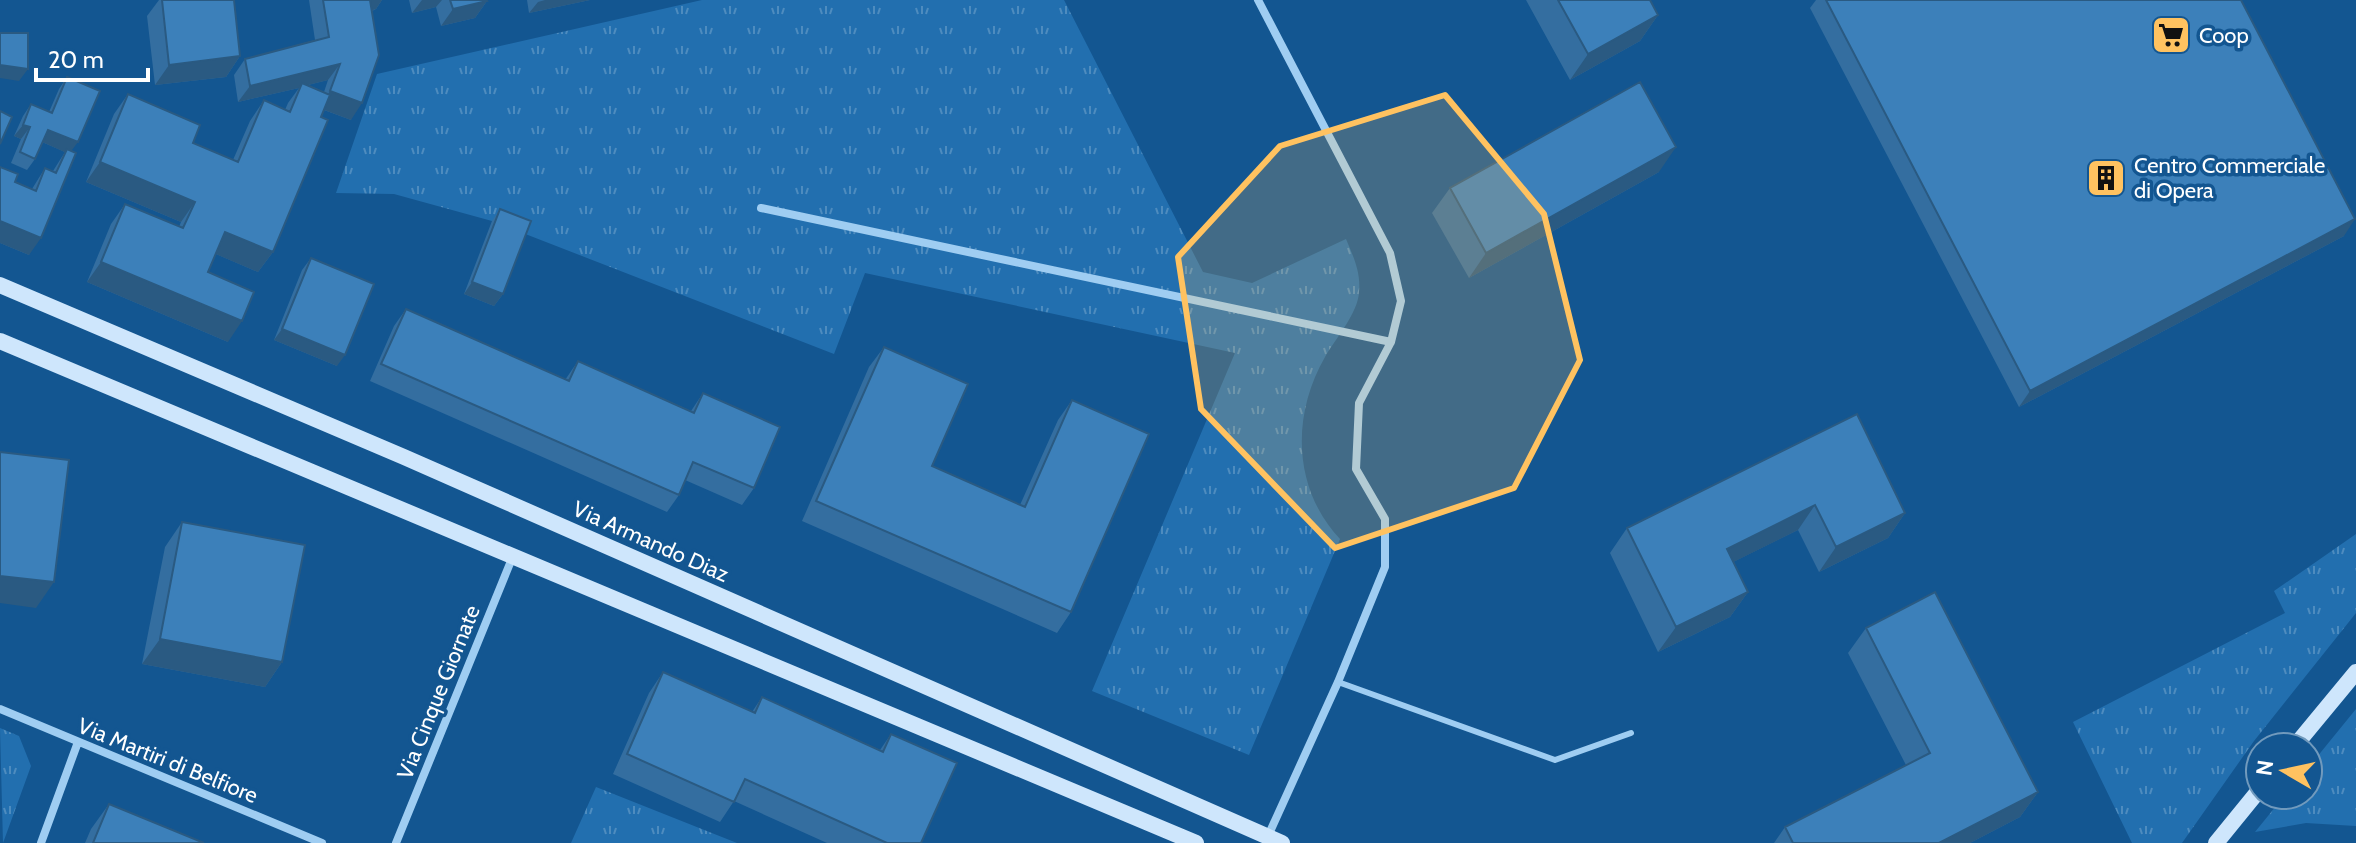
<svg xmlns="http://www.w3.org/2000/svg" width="2356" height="843" viewBox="0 0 2356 843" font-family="Cabin,sans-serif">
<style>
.grass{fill:url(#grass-tufts)}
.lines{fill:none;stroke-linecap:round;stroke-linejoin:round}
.lane{stroke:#9fcdf2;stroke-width:6}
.street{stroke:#9fcdf2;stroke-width:8}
.secondary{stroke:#cee6fc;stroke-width:16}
.wall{fill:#346ea0;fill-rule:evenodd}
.shaded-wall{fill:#2a5a82}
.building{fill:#3c80ba;stroke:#2a5a82;stroke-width:2}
.marked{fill:#ffc260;fill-opacity:0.2;stroke:#ffc260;stroke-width:6;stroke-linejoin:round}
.labels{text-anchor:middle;stroke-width:7;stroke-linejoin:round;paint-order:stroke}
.poi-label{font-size:22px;fill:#fff;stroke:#135691;text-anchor:start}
.street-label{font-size:22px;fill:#fff;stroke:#135691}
</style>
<defs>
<pattern id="grass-tufts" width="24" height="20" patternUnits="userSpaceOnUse" patternTransform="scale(2)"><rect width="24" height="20" fill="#226faf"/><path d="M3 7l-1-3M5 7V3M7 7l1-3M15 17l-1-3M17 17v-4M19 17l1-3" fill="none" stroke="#4e8cbf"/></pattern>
</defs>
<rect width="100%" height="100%" fill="#135691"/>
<!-- grass -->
<path class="grass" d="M 702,0 L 1064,0 L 1203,272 L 1252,283 L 1346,239 C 1353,256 1361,272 1359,292 C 1358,313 1336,338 1325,357 C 1291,416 1293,489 1340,539 L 1249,755 L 1092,691 L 1235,353 L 865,273 L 834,354 L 492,221 L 394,194 L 336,193 L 377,74 Z
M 2356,534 L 2356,613 L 2254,741 L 2182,843 L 2132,843 L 2073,722 L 2285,613 L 2274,591 Z
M 2356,709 L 2356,826 L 2306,823 L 2255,832 L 2285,795 L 2308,795 L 2308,768 Z
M 0,728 L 19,736 L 31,766 L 3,843 Z
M 596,787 L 737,843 L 571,843 Z"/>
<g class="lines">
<!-- lane -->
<path class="lane" d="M 1338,682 L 1555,760 L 1631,733"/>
<!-- street -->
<path class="street" d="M 1258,0 L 1390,253 L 1401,301 L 1391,342 L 1359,403 L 1356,469 L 1385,519 L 1385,567 L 1338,682 L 1268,836
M 761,208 L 1391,342
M 0,709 L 322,843
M 41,843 L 78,742
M 396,843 L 513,556"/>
<!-- secondary -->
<path class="secondary" d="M 0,285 L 404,457 L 1282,843
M 0,341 L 1196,843
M 2294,747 L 2356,672
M 2216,843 L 2260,789"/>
</g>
<!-- wall -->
<path class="wall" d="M 159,0 L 234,0 L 240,56 L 226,77 L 155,85 L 147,16 Z
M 309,0 L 382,0 L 376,9 L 372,11 L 351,120 L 324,110 L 273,252 L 258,272 L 216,254 L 208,272 L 228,342 L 87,282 L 111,224 L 125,204 L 179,227 L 181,222 L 86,182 L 114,114 L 128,94 L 193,143 L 233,160 L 250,121 L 264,100 L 285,110 L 288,103 L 299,88 L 238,102 L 234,75 L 245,59 L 315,40 ZM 328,80 L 324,92 L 308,85 Z
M 409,0 L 486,0 L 487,1 L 475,18 L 441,26 L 436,7 L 412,13 Z
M 527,0 L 590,0 L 529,13 Z
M 1526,0 L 1650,0 L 1658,15 L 1640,41 L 1570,80 Z
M 1816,0 L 2241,0 L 2344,236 L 2019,407 L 1810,8 Z
M 67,77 L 71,151 L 29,255 L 0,243 L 0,167 L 15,182 L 32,189 L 45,168 L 53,171 L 65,152 L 42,142 L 35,159 L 27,170 L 11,163 L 21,139 L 14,136 L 23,116 L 31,104 L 49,112 L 59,89 Z
M 1659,172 L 1469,278 L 1432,213 L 1450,188 Z
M 500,209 L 503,294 L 494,306 L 464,294 L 492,221 Z
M 311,258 L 337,366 L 274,340 L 302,270 Z
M 406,309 L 565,380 L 578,361 L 691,411 L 703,393 L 754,488 L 742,505 L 685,480 L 679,495 L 667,512 L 370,381 L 394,326 Z
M 884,347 L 932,466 L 1020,505 L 1058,420 L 1072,400 L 1071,612 L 1057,633 L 802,521 L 869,367 Z
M 1857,414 L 1905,513 L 1888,538 L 1819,572 L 1798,530 L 1733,562 L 1748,592 L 1730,617 L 1658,652 L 1610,553 L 1627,528 Z
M 182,522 L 282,662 L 265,687 L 142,664 L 165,547 Z
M 1866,628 L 2038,792 L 2020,817 L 1970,843 L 1774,843 L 1785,827 L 1906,765 L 1848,653 Z
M 663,672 L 752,712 L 762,697 L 880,750 L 891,734 L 921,843 L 827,843 L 734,801 L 720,822 L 613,774 L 649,693 Z
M 109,804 L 204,843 L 85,843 L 91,829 Z"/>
<!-- shaded-wall -->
<path class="shaded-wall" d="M 369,0 L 382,0 L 376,9 L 358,15 Z
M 422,0 L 442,0 L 436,7 L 412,13 Z
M 545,0 L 590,0 L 529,13 L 538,2 Z
M 487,1 L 475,18 L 441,26 L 453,9 Z
M 1658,15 L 1640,41 L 1570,80 L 1588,54 Z
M 240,56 L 226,77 L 155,85 L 169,65 Z
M 340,64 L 328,80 L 300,87 L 302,83 L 299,88 L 238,102 L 250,86 Z
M 0,65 L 28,69 L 19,81 L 0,78 Z
M 330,91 L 362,103 L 351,120 L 319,108 Z
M 23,125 L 30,127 L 21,139 L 14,136 Z
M 48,130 L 78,142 L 69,154 L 40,141 Z
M 1676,147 L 1659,172 L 1469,278 L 1486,253 Z
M 100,162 L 195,202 L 181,222 L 86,182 Z
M 2355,219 L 2344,236 L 2019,407 L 2030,391 Z
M 0,221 L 41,238 L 29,255 L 0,243 Z
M 225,232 L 273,252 L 258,272 L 211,252 Z
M 101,262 L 242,321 L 228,342 L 87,282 Z
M 472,282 L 503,294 L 494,306 L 464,294 Z
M 282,329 L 345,355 L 337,366 L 274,340 Z
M 1815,505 L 1798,530 L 1709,574 L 1727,549 Z
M 1905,513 L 1888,538 L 1819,572 L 1836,547 Z
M 0,576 L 54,582 L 36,608 L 0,603 Z
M 1748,592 L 1730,617 L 1658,652 L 1676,627 Z
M 160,639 L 282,662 L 265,687 L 142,664 Z
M 2038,792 L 2020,817 L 1970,843 L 1939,843 Z"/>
<!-- building -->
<path class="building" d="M 162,0 L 234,0 L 240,56 L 169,65 Z
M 323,0 L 370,0 L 379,55 L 362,103 L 330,91 L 340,64 L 250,86 L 245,59 L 329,37 Z
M 450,0 L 486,0 L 487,1 L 453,9 Z
M 1558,0 L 1650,0 L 1658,15 L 1588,54 Z
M 1826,0 L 2241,0 L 2355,219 L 2030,391 Z
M 0,33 L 28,33 L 28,69 L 0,65 Z
M 67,77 L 100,91 L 78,142 L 48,130 L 35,159 L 20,152 L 30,127 L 23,125 L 31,104 L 52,113 Z
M 1640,82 L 1676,147 L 1486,253 L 1450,188 Z
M 302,83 L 330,95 L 321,117 L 328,120 L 273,252 L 225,232 L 208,272 L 254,292 L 242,321 L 101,262 L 125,204 L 183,228 L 195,202 L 100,162 L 128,94 L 200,125 L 193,143 L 238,162 L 264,100 L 290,112 Z
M 0,111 L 12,117 L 0,144 Z
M 67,149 L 76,153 L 41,238 L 0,221 L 0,167 L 18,174 L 15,182 L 36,191 L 45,168 L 56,173 Z
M 500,209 L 531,221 L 503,294 L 472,282 Z
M 311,258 L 374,284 L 345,355 L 282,329 Z
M 406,309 L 569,381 L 578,361 L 694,413 L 703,393 L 780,427 L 754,488 L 693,462 L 679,495 L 381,364 Z
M 884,347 L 968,384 L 932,466 L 1025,507 L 1072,400 L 1149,434 L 1071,612 L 816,501 Z
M 1857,414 L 1905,513 L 1836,547 L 1815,505 L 1727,549 L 1748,592 L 1676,627 L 1627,528 Z
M 0,452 L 69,460 L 54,582 L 0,576 Z
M 182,522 L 305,545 L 282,662 L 160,639 Z
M 1935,592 L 2038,792 L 1939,843 L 1793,843 L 1785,827 L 1930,753 L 1866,628 Z
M 663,672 L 755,713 L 762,697 L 883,752 L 891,734 L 957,763 L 921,843 L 887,843 L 745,779 L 734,802 L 627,754 Z
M 109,804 L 204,843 L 93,843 Z"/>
<!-- marked area -->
<path class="marked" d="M 1445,95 L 1544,214 L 1580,360 L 1514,488 L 1335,548 L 1201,409 L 1178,257 L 1280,146 Z"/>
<!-- icons -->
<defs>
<symbol id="supermarket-square" viewBox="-11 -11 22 22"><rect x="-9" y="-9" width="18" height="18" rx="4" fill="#ffc260" stroke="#135691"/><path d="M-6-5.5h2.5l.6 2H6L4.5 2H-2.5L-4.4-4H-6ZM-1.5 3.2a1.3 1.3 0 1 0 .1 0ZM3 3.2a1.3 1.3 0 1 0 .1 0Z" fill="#111"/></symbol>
<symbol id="building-square" viewBox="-11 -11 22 22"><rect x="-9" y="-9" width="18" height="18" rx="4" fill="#ffc260" stroke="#135691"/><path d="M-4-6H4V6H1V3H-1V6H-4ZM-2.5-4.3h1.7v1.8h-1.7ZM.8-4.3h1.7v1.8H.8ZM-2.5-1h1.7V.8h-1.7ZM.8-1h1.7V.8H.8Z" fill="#111"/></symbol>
</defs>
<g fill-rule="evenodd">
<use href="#supermarket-square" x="2149" y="13" width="44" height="44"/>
<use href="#building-square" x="2084" y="156" width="44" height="44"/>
</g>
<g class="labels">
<!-- poi labels -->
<g class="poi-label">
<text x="2199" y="43">Coop</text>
<text x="2134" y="173">Centro Commerciale<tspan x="2134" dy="25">di Opera</tspan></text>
</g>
<!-- street labels -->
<g class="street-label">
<text transform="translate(651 541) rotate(24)" y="8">Via Armando Diaz</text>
<text transform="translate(438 692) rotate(-68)" y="8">Via Cinque Giornate</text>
<text transform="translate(168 760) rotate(22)" y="8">Via Martiri di Belfiore</text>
</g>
</g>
<!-- north arrow -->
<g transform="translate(2284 771) rotate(279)"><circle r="38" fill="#135691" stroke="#719abd" stroke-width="2"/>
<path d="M0-6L14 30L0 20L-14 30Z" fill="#ffc260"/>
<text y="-12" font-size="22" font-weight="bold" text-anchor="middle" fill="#ffffff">N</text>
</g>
<!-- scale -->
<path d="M36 68v12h112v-12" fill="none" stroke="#ffffff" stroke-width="4"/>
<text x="48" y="68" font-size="24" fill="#ffffff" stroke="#135691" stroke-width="6" paint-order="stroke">20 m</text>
</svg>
